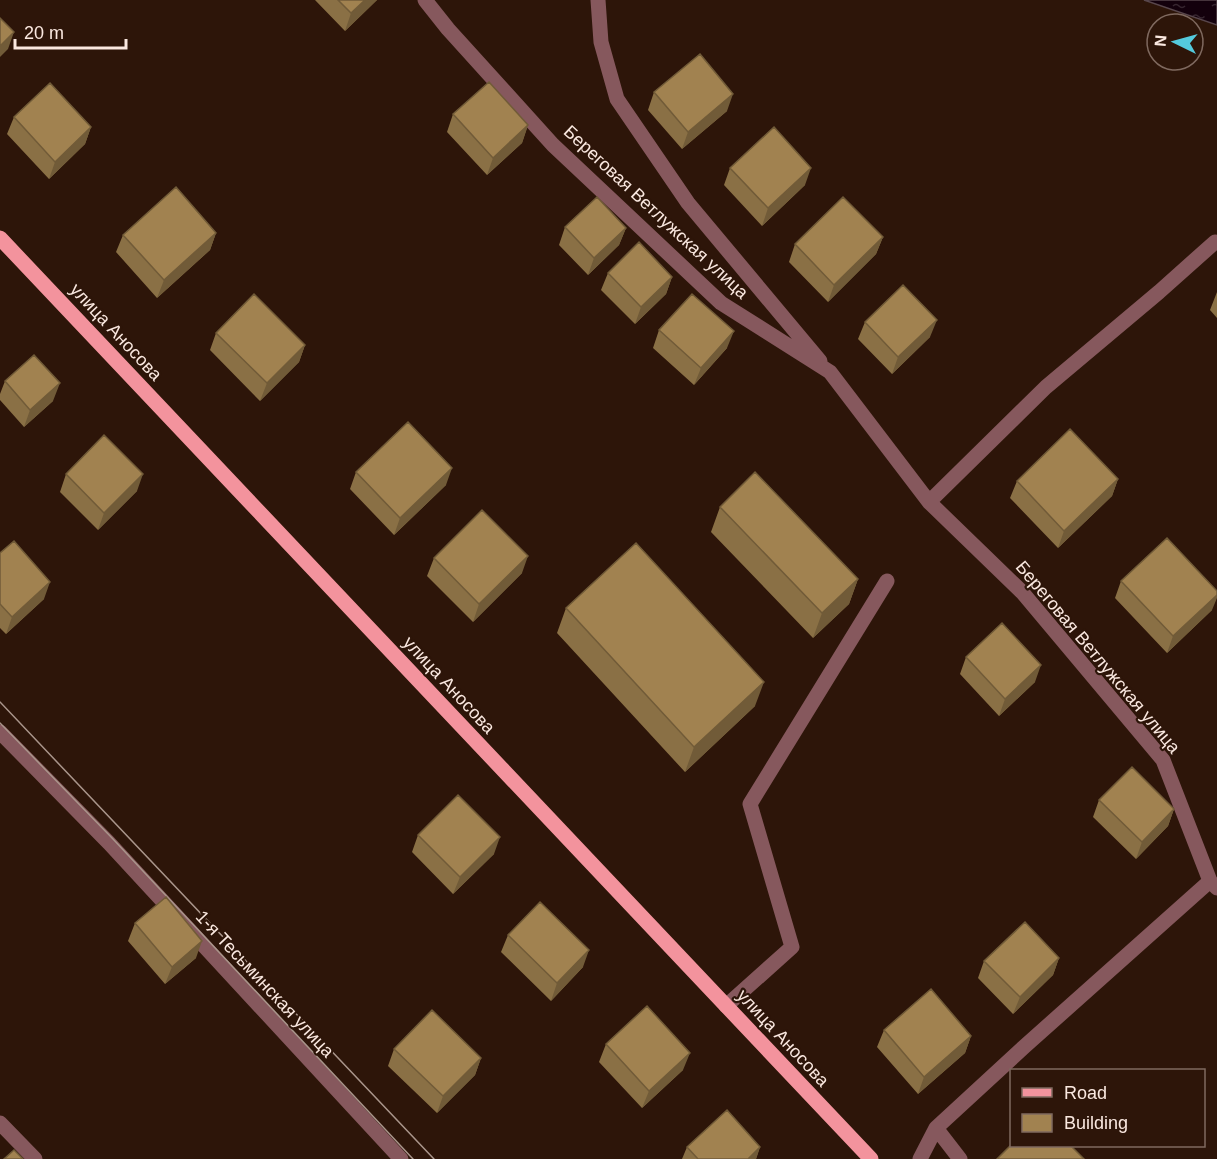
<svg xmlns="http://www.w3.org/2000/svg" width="1217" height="1159" viewBox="0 0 1217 1159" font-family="Arial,sans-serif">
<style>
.water{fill:url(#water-ripples);stroke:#58464c;stroke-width:1.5}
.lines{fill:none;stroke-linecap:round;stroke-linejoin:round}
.minor{stroke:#86585d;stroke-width:15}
.major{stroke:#f3939d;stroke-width:15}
.tram{stroke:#a9958b;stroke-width:1.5}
.wall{fill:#8a7045}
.shaded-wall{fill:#715b38}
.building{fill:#a18250;stroke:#715b38;stroke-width:1.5}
.labels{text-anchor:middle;stroke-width:4.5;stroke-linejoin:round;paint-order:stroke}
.street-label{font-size:18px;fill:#fae8e0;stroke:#2d1509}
</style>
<defs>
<pattern id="water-ripples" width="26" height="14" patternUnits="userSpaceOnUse" patternTransform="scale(1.5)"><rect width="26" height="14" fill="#13000c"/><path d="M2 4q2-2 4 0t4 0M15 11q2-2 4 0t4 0" fill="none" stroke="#36252f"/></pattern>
</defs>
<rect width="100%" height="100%" fill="#2d1509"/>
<!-- water -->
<path class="water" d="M 1144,0 L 1217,0 L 1217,25 Z"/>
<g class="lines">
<!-- minor -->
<path class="minor" d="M 425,0 L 448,29 L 553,145 L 721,303 L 830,372 L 929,502 L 1022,592 L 1163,760 L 1210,881 L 1217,888
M 598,0 L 601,42 L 617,99 L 688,203 L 820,361
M 929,502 L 1046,387 L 1159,292 L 1215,242
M 0,732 L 109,843 L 401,1159
M 726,1006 L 792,947 L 750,804 L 887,581
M 0,1123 L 35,1159
M 936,1128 L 960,1159
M 920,1159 L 936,1128 L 1025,1046 L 1210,881"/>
<!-- major -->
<path class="major" d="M 0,238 L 871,1159"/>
<!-- tram -->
<path class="tram" d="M 0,702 L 434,1159
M 0,723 L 113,839 L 413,1159"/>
</g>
<!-- wall -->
<path class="wall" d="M 315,0 L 377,0 L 345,31 Z
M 654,92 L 727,111 L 682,149 L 648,110 Z
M 453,114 L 528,125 L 522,143 L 487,175 L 447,132 Z
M 14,117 L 91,127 L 85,144 L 49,179 L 7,134 Z
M 730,168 L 805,185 L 762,226 L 724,185 Z
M 565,227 L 626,228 L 619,245 L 588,275 L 559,245 Z
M 216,233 L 210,250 L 157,298 L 116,252 L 123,235 Z
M 883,237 L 876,254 L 828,302 L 789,262 L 795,244 Z
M 608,273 L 672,277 L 666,294 L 635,324 L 601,290 Z
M 1217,292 L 1217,318 L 1210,310 Z
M 865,322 L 930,337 L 892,374 L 858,339 Z
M 659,330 L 727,348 L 694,385 L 653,348 Z
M 216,333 L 305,345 L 299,362 L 260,401 L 210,350 Z
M 5,381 L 53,401 L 24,427 L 0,400 L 0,394 Z
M 356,472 L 446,485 L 394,535 L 350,489 Z
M 66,474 L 137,491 L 98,530 L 60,492 Z
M 1118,479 L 1112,496 L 1058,548 L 1010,498 L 1017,481 Z
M 720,507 L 858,579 L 849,604 L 813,638 L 711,532 Z
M 0,553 L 44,599 L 6,634 L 0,628 Z
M 434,558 L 522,573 L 473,622 L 427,576 Z
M 1121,581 L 1212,610 L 1167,653 L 1115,598 Z
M 566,608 L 755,706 L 685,772 L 557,633 Z
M 966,657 L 1035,682 L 999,716 L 960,674 Z
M 1099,800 L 1174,809 L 1168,826 L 1136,859 L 1093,817 Z
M 418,835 L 494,854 L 453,894 L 412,852 Z
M 135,923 L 196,958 L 165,984 L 128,941 Z
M 508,935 L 583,967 L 551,1001 L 501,952 Z
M 1059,958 L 1053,975 L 1013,1014 L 978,978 L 984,961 Z
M 884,1030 L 971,1036 L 965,1053 L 918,1094 L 877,1047 Z
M 606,1044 L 683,1070 L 642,1108 L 599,1062 Z
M 394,1049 L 481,1058 L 475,1075 L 437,1113 L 388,1066 Z
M 687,1147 L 760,1147 L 756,1159 L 682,1159 Z"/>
<!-- shaded-wall -->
<path class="shaded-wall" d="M 365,0 L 377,0 L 345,31 L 351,13 Z
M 14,32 L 8,49 L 0,57 L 0,46 Z
M 733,94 L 727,111 L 682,149 L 688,132 Z
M 528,125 L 522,143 L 487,175 L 493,158 Z
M 91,127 L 85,144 L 49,179 L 55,162 Z
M 811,168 L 805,185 L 762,226 L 768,208 Z
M 626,228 L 619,245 L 588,275 L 594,258 Z
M 216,233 L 210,250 L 157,298 L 164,280 Z
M 883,237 L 876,254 L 828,302 L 834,285 Z
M 672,277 L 666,294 L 635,324 L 641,307 Z
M 937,320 L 930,337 L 892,374 L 898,357 Z
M 734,331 L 727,348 L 694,385 L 701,368 Z
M 305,345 L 299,362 L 260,401 L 267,383 Z
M 60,383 L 53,401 L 24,427 L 30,410 Z
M 452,468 L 446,485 L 394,535 L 400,518 Z
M 143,474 L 137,491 L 98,530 L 104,513 Z
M 1118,479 L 1112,496 L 1058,548 L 1064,531 Z
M 528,556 L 522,573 L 473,622 L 479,604 Z
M 858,579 L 849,604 L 813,638 L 822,613 Z
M 50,582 L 44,599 L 6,634 L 12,617 Z
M 1217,595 L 1217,598 L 1212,610 L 1167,653 L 1173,636 Z
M 1041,665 L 1035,682 L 999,716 L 1005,699 Z
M 764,682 L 755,706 L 685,772 L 694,747 Z
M 1174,809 L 1168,826 L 1136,859 L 1142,842 Z
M 500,837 L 494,854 L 453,894 L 460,877 Z
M 202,941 L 196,958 L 165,984 L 172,967 Z
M 589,950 L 583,967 L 551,1001 L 557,983 Z
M 1059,958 L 1053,975 L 1013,1014 L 1020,997 Z
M 971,1036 L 965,1053 L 918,1094 L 924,1077 Z
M 690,1053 L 683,1070 L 642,1108 L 649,1091 Z
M 481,1058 L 475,1075 L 437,1113 L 443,1096 Z
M 760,1147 L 756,1159 L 748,1159 Z"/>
<!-- building -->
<path class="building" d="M 338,0 L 365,0 L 351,13 Z
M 0,18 L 14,32 L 0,46 Z
M 700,54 L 733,94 L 688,132 L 654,92 Z
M 489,82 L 528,125 L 493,158 L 453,114 Z
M 50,83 L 91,127 L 55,162 L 14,117 Z
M 774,127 L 811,168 L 768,208 L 730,168 Z
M 176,187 L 216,233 L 164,280 L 123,235 Z
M 597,197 L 626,228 L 594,258 L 565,227 Z
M 843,197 L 883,237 L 834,285 L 795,244 Z
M 639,242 L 672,277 L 641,307 L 608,273 Z
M 903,285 L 937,320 L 898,357 L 865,322 Z
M 254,294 L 305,345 L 267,383 L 216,333 Z
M 692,294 L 734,331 L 701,368 L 659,330 Z
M 34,355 L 60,383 L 30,410 L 5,381 Z
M 408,422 L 452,468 L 400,518 L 356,472 Z
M 1070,429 L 1118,479 L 1064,531 L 1017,481 Z
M 104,435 L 143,474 L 104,513 L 66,474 Z
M 755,472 L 858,579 L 822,613 L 720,507 Z
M 482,510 L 528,556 L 479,604 L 434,558 Z
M 1167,538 L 1217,591 L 1217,595 L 1173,636 L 1121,581 Z
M 14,541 L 50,582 L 12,617 L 0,604 L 0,553 Z
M 636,543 L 764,682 L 694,747 L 566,608 Z
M 1002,623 L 1041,665 L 1005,699 L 966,657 Z
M 1132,767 L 1174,809 L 1142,842 L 1099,800 Z
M 458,795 L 500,837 L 460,877 L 418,835 Z
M 166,897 L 202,941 L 172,967 L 135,923 Z
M 540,902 L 589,950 L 557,983 L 508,935 Z
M 1025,922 L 1059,958 L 1020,997 L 984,961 Z
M 931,989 L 971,1036 L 924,1077 L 884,1030 Z
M 647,1006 L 690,1053 L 649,1091 L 606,1044 Z
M 432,1010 L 481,1058 L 443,1096 L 394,1049 Z
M 727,1110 L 760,1147 L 748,1159 L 698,1159 L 687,1147 Z
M 1011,1145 L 1071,1146 L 1084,1159 L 997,1159 Z
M 14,1150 L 23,1159 L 4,1159 Z"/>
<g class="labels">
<!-- street labels -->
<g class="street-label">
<text transform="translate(656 212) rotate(43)" y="6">Береговая Ветлужская улица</text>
<text transform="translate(116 332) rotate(47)" y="6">улица Аносова</text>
<text transform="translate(1098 657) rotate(50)" y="6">Береговая Ветлужская улица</text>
<text transform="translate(449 685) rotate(47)" y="6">улица Аносова</text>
<text transform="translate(265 984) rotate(47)" y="6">1-я Тесьминская улица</text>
<text transform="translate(783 1038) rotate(47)" y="6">улица Аносова</text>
</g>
</g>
<!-- legend -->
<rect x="1010" y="1069" width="195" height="78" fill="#2d1509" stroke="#7f695f" stroke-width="1.5"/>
<rect x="1022" y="1088" width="30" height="9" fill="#f3939d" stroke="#7f695f" stroke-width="1.5"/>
<text x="1064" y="1099" font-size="18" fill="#fae8e0">Road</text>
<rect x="1022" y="1114" width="30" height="18" fill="#a18250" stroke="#7f695f" stroke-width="1.5"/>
<text x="1064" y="1129" font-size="18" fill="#fae8e0">Building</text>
<!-- north arrow -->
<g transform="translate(1175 42) rotate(275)"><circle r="28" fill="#2d1509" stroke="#7f695f" stroke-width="1.5"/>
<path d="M0-4.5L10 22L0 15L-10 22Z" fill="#54cadd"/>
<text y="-9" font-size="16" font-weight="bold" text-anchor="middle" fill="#fae8e0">N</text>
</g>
<!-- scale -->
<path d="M15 39v9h111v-9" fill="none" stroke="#fae8e0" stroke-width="3"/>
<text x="24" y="39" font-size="18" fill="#fae8e0" stroke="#2d1509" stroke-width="4.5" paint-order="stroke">20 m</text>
</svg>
